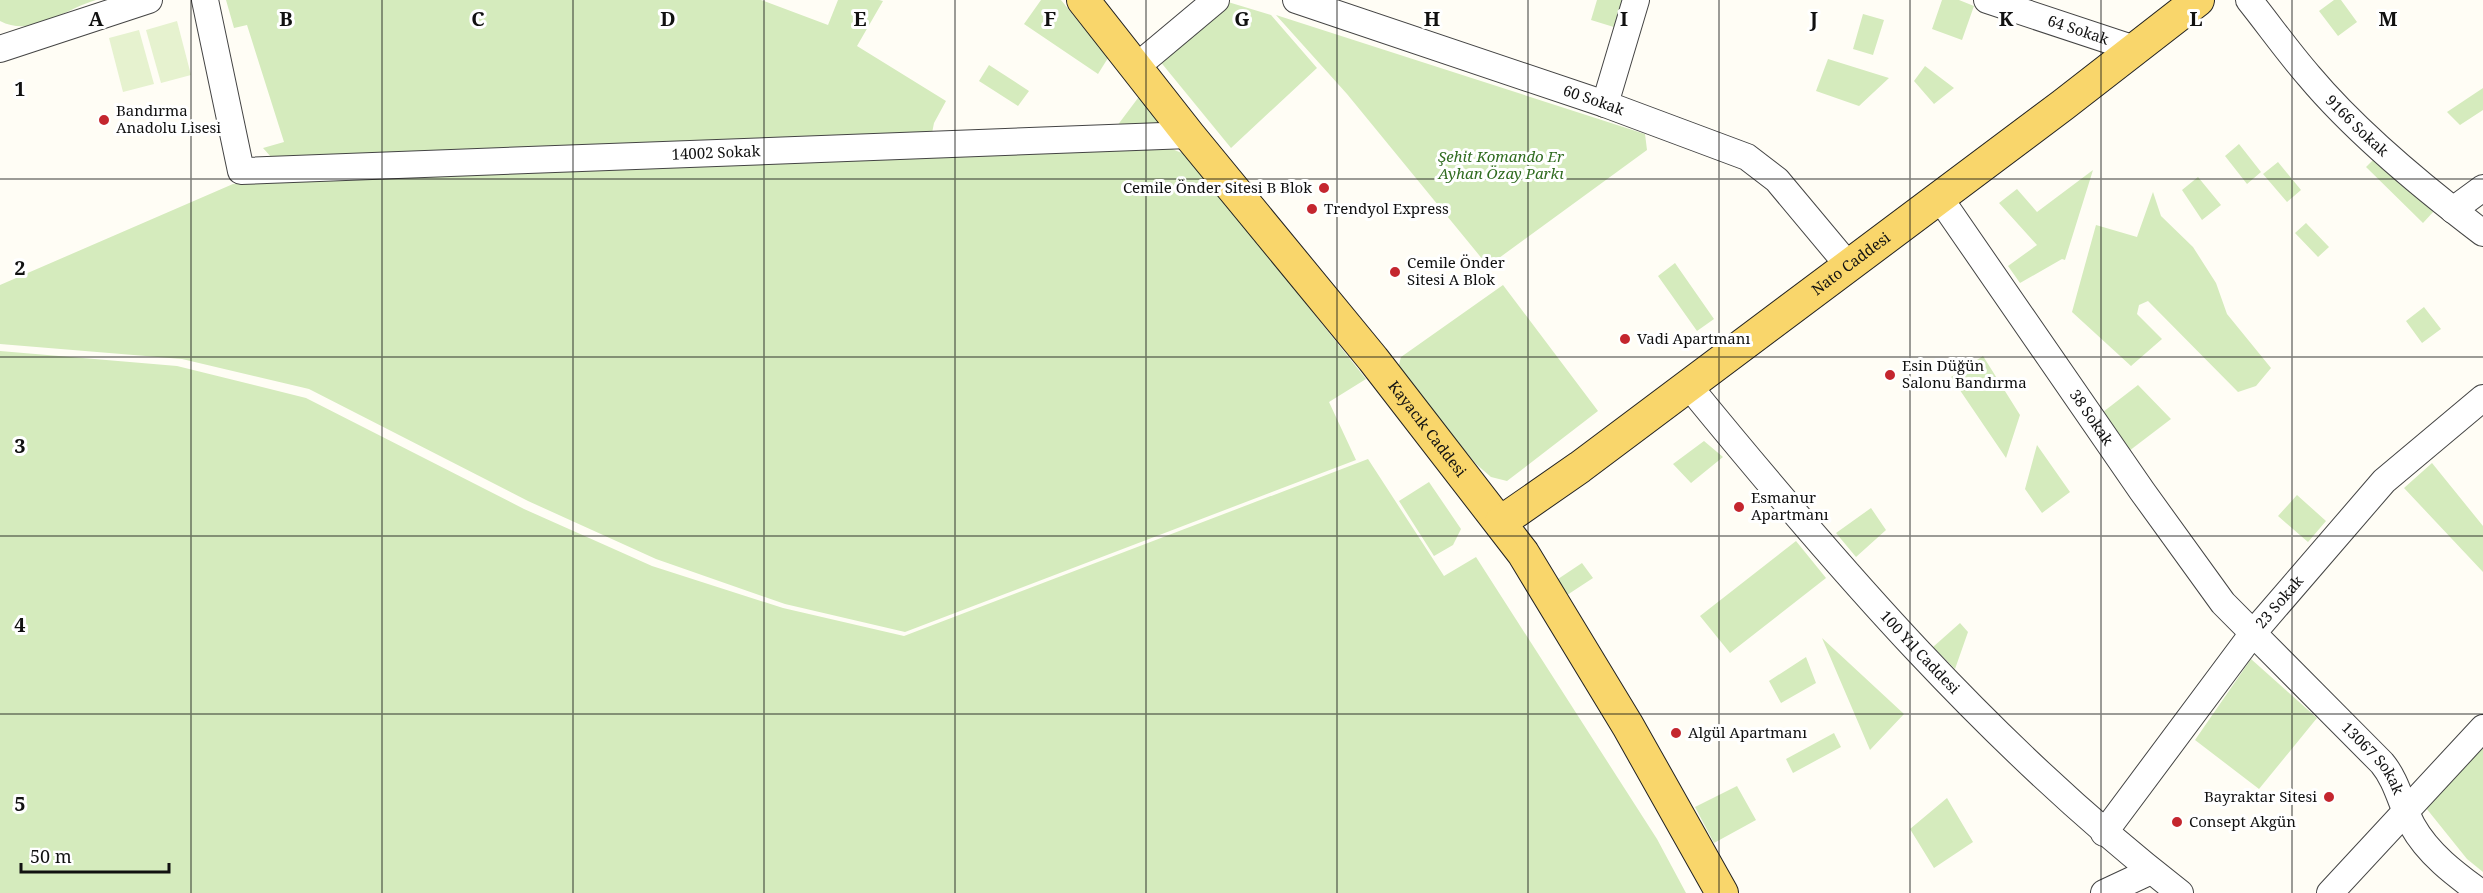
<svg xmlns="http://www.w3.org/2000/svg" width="2483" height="893" viewBox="0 0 2483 893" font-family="'Noto Serif',serif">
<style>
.green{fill:#d5ebbd}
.pitch{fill:#e6f2cf}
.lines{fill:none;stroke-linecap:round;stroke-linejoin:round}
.minor-casing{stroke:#444;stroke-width:28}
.major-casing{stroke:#222;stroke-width:34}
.minor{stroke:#fff;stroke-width:26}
.major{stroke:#f9d66b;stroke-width:32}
.grid{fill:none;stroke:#111;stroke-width:1.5;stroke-opacity:0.55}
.poi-dot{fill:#c4262e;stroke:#fff;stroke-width:2}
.labels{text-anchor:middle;stroke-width:6;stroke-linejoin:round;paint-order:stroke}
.street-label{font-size:15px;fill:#111;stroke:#fff}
.poi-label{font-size:15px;fill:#111;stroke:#fff;text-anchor:start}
.park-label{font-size:15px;font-style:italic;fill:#2f6b1f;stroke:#fff}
.grid-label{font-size:20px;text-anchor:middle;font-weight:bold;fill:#111;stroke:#fff;stroke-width:6;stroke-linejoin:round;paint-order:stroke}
</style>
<rect width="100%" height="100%" fill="#fffdf5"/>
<!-- green -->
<path class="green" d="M 0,0 L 96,0 C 64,9 33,38 0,21 Z
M 226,0 L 761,0 L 828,25 L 838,0 L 879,0 L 883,1 L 857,46 L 946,101 L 934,123 L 931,138 L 272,158 L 263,148 L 284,142 L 247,25 L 234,28 Z
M 1041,0 L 1061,0 L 1108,58 L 1098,74 L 1024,24 Z
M 1597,0 L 1626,0 L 1617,28 L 1591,20 Z
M 1942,0 L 1959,0 L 1974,6 L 1962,40 L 1932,29 Z
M 2334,0 L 2341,0 L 2357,22 L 2338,36 L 2319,11 Z
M 1228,2 L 1271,15 L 1317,68 L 1231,148 L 1159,60 Z
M 1863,14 L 1884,20 L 1873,55 L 1853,49 Z
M 1276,15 L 1645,134 L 1647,150 L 1488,266 L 1347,94 Z
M 1828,59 L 1889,78 L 1859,106 L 1816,91 Z
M 989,65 L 1029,91 L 1018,106 L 979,81 Z
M 1925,66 L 1954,88 L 1934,104 L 1914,81 Z
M 2483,88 L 2483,110 L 2460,125 L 2447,112 Z
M 1141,94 L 1161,116 L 1154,132 L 1087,134 L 1089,126 L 1117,126 Z
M 2239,144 L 2261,172 L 2247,184 L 2225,156 Z
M 1172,149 L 1187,155 L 1366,379 L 1329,402 L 1356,460 L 905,632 L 785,604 L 656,559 L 528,501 L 309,389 L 182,359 L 0,344 L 0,285 L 233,184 Z
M 2377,156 L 2434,211 L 2423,223 L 2366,167 Z
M 2278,162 L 2301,190 L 2287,202 L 2263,174 Z
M 2093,170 L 2065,260 L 2062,259 L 2020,283 L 2008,266 L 2037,245 L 1999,203 L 2017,189 L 2037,212 Z
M 2198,177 L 2221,205 L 2202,220 L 2182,190 Z
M 2153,192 L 2161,216 L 2193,247 L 2216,283 L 2227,314 L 2271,368 L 2256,386 L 2238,392 L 2148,301 L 2139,305 L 2137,314 L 2162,339 L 2131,366 L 2072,312 L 2096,225 L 2137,237 Z
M 2306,223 L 2329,247 L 2318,257 L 2295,233 Z
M 1675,263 L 1714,319 L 1697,331 L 1658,276 Z
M 1503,285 L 1598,411 L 1507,481 L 1491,477 L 1476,464 L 1398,368 L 1401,357 Z
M 2424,307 L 2441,329 L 2422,343 L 2406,321 Z
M 0,351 L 177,366 L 306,398 L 524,509 L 652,566 L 783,608 L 904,636 L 1368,459 L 1444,576 L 1476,557 L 1657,839 L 1686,893 L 0,893 Z
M 1983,356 L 2020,415 L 2006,458 L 1951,377 Z
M 2138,385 L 2171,419 L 2129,451 L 2103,412 Z
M 1704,441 L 1723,457 L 1691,483 L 1673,464 Z
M 2037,445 L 2070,492 L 2042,513 L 2025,489 Z
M 2432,463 L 2483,526 L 2483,572 L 2404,488 Z
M 1429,482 L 1461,529 L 1453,545 L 1434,556 L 1399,501 Z
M 2297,495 L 2326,521 L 2308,542 L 2278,516 Z
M 1871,508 L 1886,530 L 1856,557 L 1836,533 Z
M 1796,541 L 1826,578 L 1730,653 L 1700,616 Z
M 1582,563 L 1593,578 L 1561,599 L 1552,583 Z
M 1960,623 L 1968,632 L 1955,669 L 1933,647 Z
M 1822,638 L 1904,714 L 1870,750 Z
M 1806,657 L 1816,683 L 1781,703 L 1769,681 Z
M 2251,659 L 2317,718 L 2259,789 L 2195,740 Z
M 1834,733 L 1841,747 L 1793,773 L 1786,759 Z
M 2483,744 L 2483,872 L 2467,859 L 2422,803 Z
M 1737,786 L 1756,820 L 1714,843 L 1695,807 Z
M 1947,798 L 1973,842 L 1934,868 L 1910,829 Z"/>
<!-- pitch -->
<path class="pitch" d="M 177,21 L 191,75 L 161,83 L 146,30 Z
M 139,30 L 154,84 L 123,92 L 109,38 Z"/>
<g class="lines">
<defs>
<g id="minor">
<path id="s1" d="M 205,0 L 241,171 L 1189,135"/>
<path id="s2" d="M 1296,0 L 1605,104 L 1747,157 L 1777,180 L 1848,265"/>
<path id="s3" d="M 1987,0 L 2135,49"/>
<path id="s4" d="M 2249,0 C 2269,25 2288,52 2309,76 C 2356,132 2425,189 2483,233"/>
<path d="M 0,49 L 149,0"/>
<path d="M 1136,67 L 1216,0"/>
<path d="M 1605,104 L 1636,0"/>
<path id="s5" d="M 1939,197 L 2142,491 L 2223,603 L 2382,763 C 2397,781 2401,804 2412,825 C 2428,854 2455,874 2481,893"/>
<path d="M 2453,210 L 2483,188"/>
<path id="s6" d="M 1688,385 C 1837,567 1993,748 2180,893"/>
<path id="s7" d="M 2104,833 L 2253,633 L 2384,481 L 2483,398"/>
<path d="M 2104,893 L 2151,871"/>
<path d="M 2330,893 L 2483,728"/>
</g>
<g id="major">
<path id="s8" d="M 1083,0 L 1189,135 L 1373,359 L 1523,553 L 1628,726 L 1722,893"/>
<path id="s9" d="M 1501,522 L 1580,467 L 2063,105 L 2198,0"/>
</g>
</defs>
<!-- minor casing -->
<use href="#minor" class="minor-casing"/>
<!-- major casing -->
<use href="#major" class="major-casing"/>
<!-- minor -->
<use href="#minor" class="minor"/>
<!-- major -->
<use href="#major" class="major"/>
</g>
<!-- grid -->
<path class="grid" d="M 191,0 L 191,893M 382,0 L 382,893M 573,0 L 573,893M 764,0 L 764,893M 955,0 L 955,893M 1146,0 L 1146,893M 1337,0 L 1337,893M 1528,0 L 1528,893M 1719,0 L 1719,893M 1910,0 L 1910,893M 2101,0 L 2101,893M 2292,0 L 2292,893M 0,179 L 2483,179M 0,357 L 2483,357M 0,536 L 2483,536M 0,714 L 2483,714"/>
<!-- markers -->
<g class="poi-dot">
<circle cx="104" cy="120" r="6"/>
<circle cx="1324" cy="188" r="6"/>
<circle cx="1312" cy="209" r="6"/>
<circle cx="1395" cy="272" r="6"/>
<circle cx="1625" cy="339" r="6"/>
<circle cx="1890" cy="375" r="6"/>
<circle cx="1739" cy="507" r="6"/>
<circle cx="1676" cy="733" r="6"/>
<circle cx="2329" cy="797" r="6"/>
<circle cx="2177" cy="822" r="6"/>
</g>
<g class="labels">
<!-- street labels -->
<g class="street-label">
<text dy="5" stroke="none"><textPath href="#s3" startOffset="96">64 Sokak</textPath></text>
<text dy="5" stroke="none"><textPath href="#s2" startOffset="314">60 Sokak</textPath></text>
<text dy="5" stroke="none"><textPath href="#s4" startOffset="166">9166 Sokak</textPath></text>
<text dy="5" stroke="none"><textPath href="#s1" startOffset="650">14002 Sokak</textPath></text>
<text dy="5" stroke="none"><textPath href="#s9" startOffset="435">Nato Caddesi</textPath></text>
<text dy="5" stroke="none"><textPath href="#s5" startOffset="268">38 Sokak</textPath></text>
<text dy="5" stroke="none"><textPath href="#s8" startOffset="550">Kayacık Caddesi</textPath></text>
<text dy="5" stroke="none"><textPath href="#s7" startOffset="290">23 Sokak</textPath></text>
<text dy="5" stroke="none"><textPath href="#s6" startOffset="354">100 Yıl Caddesi</textPath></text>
<text dy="5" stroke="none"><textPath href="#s5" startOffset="712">13067 Sokak</textPath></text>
</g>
<!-- poi labels -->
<g class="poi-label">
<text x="116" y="116">Bandırma<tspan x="116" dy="17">Anadolu Lisesi</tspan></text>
<text x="1312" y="193" text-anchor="end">Cemile Önder Sitesi B Blok</text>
<text x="1324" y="214">Trendyol Express</text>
<text x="1407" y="268">Cemile Önder<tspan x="1407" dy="17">Sitesi A Blok</tspan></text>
<text x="1637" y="344">Vadi Apartmanı</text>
<text x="1902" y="371">Esin Düğün<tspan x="1902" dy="17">Salonu Bandırma</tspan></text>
<text x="1751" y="503">Esmanur<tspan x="1751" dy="17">Apartmanı</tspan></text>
<text x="1688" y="738">Algül Apartmanı</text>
<text x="2317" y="802" text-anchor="end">Bayraktar Sitesi</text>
<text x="2189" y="827">Consept Akgün</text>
</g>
<!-- park labels -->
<g class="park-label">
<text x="1501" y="162">Şehit Komando Er<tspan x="1501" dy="17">Ayhan Özay Parkı</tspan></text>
</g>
</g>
<g class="grid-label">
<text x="96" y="26">A</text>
<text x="286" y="26">B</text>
<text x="478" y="26">C</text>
<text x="668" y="26">D</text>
<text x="860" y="26">E</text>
<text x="1050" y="26">F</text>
<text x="1242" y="26">G</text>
<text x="1432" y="26">H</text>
<text x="1624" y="26">I</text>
<text x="1814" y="26">J</text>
<text x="2006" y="26">K</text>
<text x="2196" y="26">L</text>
<text x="2388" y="26">M</text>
<text x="20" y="96">1</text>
<text x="20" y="275">2</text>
<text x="20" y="453">3</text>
<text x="20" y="632">4</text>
<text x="20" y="811">5</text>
</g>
<!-- scale -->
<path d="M21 863v9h148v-9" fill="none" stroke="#111111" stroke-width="3"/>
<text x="30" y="863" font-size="18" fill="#111111" stroke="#ffffff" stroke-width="4.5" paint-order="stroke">50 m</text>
</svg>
